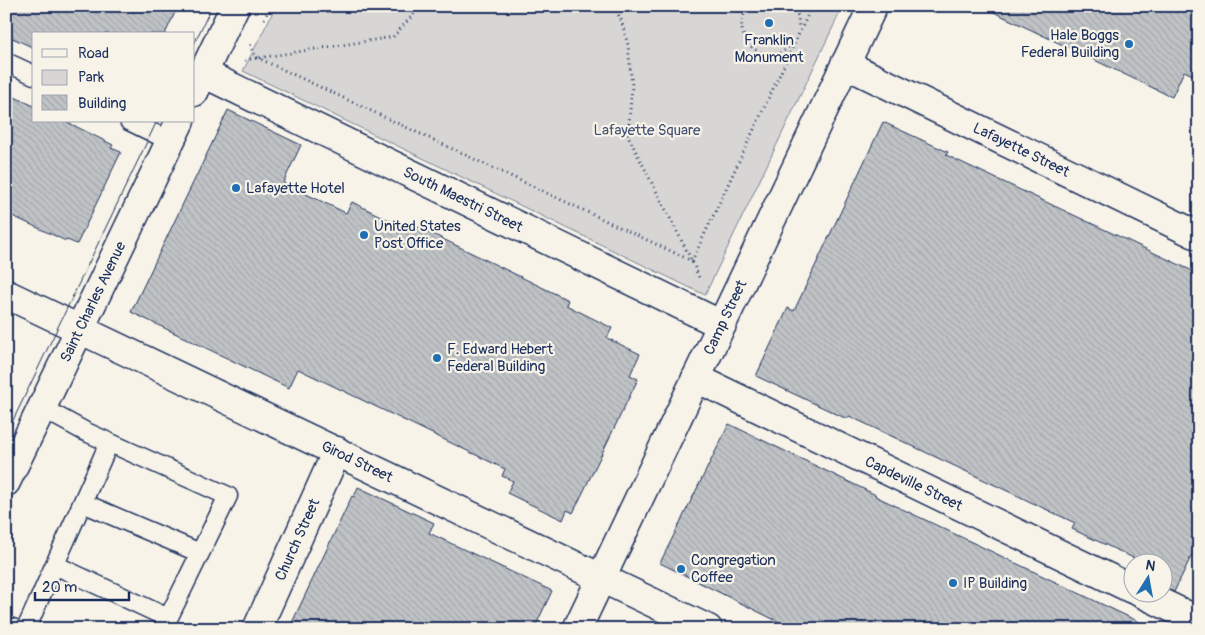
<svg xmlns="http://www.w3.org/2000/svg" width="1205" height="635" viewBox="0 0 1205 635" font-family="Pangolin,sans-serif">
<style>
.green{fill:#d7d6d4;stroke:#798299}
.building{fill:url(#building-back-hatch);stroke:#1b2f5e}
.lines{fill:none;stroke-linecap:round;stroke-linejoin:round}
.lane-casing{stroke:#1b2f5e;stroke-width:21}
.street-casing{stroke:#1b2f5e;stroke-width:31}
.secondary-casing{stroke:#1b2f5e;stroke-width:31}
.path{stroke:#1b2f5e;stroke-width:3;stroke-dasharray:1 4;stroke-linecap:butt}
.lane{stroke:#f7f3e8;stroke-width:18}
.street{stroke:#f7f3e8;stroke-width:28}
.secondary{stroke:#f7f3e8;stroke-width:28}
.tram{stroke:#1b2f5e;stroke-width:1}
.poi-dot{fill:#1f6fb2;stroke:#f7f3e8;stroke-width:2}
.labels{text-anchor:middle;stroke-width:4.5;stroke-linejoin:round;paint-order:stroke}
.poi-label{font-size:15px;fill:#1b2f5e;stroke:#f7f3e8;text-anchor:start}
.park-label{font-size:15px;fill:#415076;stroke:#f7f3e8}
.street-label{font-size:15px;fill:#1b2f5e;stroke:#f7f3e8}
</style>
<defs>
<pattern id="building-back-hatch" width="6" height="6" patternUnits="userSpaceOnUse" patternTransform="scale(1.25)"><rect width="6" height="6" fill="#c0c3c5"/><path d="M-1 5l2 2M0 0l6 6M5-1l2 2" fill="none" stroke="#a4a8ac"/></pattern>
</defs>
<rect width="100%" height="100%" fill="#f7f3e8"/>
<filter id="ink" filterUnits="userSpaceOnUse"><feTurbulence type="fractalNoise" baseFrequency=".02" numOctaves="2"/><feDisplacementMap in="SourceGraphic" scale="10" xChannelSelector="R" yChannelSelector="G"/><feConvolveMatrix kernelMatrix="1 2 1 2 8 2 1 2 1" color-interpolation-filters="sRGB"/></filter>
<g filter="url(#ink)">
<!-- green -->
<path class="green" d="M 276,6 L 843,6 L 705,295 L 243,71 Z"/>
<!-- building -->
<path class="building" d="M 6,6 L 178,6 L 165,34 L 34,34 L 34,48 L 6,35 Z
M 981,6 L 1199,6 L 1199,78 L 1184,71 L 1172,97 Z
M 6,93 L 34,106 L 34,121 L 65,121 L 113,145 L 111,148 L 121,152 L 77,244 L 67,240 L 66,241 L 6,213 Z
M 228,110 L 301,145 L 283,183 L 346,213 L 352,202 L 403,227 L 406,221 L 568,300 L 566,305 L 612,328 L 607,338 L 640,354 L 630,375 L 638,379 L 573,513 L 567,510 L 563,520 L 507,493 L 513,481 L 502,476 L 505,469 L 298,369 L 289,388 L 131,312 Z
M 883,122 L 948,152 L 946,155 L 1199,274 L 1199,540 L 1174,592 L 1162,586 L 1162,562 L 1142,562 L 1072,529 L 1075,523 L 849,416 L 847,419 L 756,376 L 788,308 L 794,311 Z
M 729,424 L 876,495 L 875,496 L 1154,629 L 793,629 L 660,563 Z
M 358,487 L 434,523 L 429,533 L 552,591 L 534,629 L 289,629 L 352,496 L 354,497 Z"/>
<g class="lines">
<defs>
<path id="lane" d="M 6,62 L 34,75
M 129,121 L 170,141
M 42,408 L 84,431 L 228,496 L 163,629
M 83,503 L 200,553
M 55,565 L 168,618
M 6,626 L 16,629
M 26,629 L 109,443"/>
<g id="street">
<path id="s1" d="M 845,64 L 1199,236"/>
<path id="s2" d="M 203,73 L 722,325"/>
<path id="s3" d="M 6,294 L 708,629"/>
<path id="s4" d="M 696,378 L 1132,589"/>
<path d="M 1139,592 L 1199,621"/>
<path id="s5" d="M 257,629 L 337,451"/>
<path id="s6" d="M 577,629 L 873,6"/>
</g>
<g id="secondary">
<path d="M 194,92 L 235,6"/>
<path id="s7" d="M 6,482 L 180,121"/>
</g>
</defs>
<!-- lane casing -->
<use href="#lane" class="lane-casing"/>
<!-- street casing -->
<use href="#street" class="street-casing"/>
<!-- secondary casing -->
<use href="#secondary" class="secondary-casing"/>
<!-- path -->
<path class="path" d="M 614,6 L 621,20 L 628,45 L 632,86 L 628,136 L 692,261 L 700,280
M 730,6 L 744,13
M 749,6 C 724,38 770,73 792,43
M 792,6 L 798,16 L 799,29
M 264,19 L 271,6
M 251,45 L 250,46 L 256,57 L 692,261 L 812,6
M 245,60 L 393,37 L 421,6"/>
<!-- lane -->
<use href="#lane" class="lane"/>
<!-- street -->
<use href="#street" class="street"/>
<!-- secondary -->
<use href="#secondary" class="secondary"/>
<!-- tram -->
<path class="tram" d="M 194,44 L 212,6
M 6,435 L 157,121"/>
</g>
</g>
<!-- markers -->
<g class="poi-dot">
<circle cx="769" cy="23" r="5"/>
<circle cx="1129" cy="44" r="5"/>
<circle cx="236" cy="188" r="5"/>
<circle cx="364" cy="235" r="5"/>
<circle cx="437" cy="358" r="5"/>
<circle cx="681" cy="569" r="5"/>
<circle cx="953" cy="583" r="5"/>
</g>
<g class="labels">
<!-- poi labels -->
<g class="poi-label">
<text x="1119" y="40" text-anchor="end">Hale Boggs<tspan x="1119" dy="17">Federal Building</tspan></text>
<text x="769" y="45" text-anchor="middle">Franklin<tspan x="769" dy="17">Monument</tspan></text>
<text x="246" y="193">Lafayette Hotel</text>
<text x="374" y="231">United States<tspan x="374" dy="17">Post Office</tspan></text>
<text x="447" y="354">F. Edward Hebert<tspan x="447" dy="17">Federal Building</tspan></text>
<text x="691" y="565">Congregation<tspan x="691" dy="17">Coffee</tspan></text>
<text x="963" y="588">IP Building</text>
</g>
<!-- park labels -->
<g class="park-label">
<text x="647" y="135">Lafayette Square</text>
</g>
<!-- street labels -->
<g class="street-label">
<text dy="5" stroke="none"><textPath href="#s1" startOffset="196">Lafayette Street</textPath></text>
<text dy="5" stroke="none"><textPath href="#s2" startOffset="289">South Maestri Street</textPath></text>
<text dy="5" stroke="none"><textPath href="#s7" startOffset="200">Saint Charles Avenue</textPath></text>
<text dy="5" stroke="none"><textPath href="#s6" startOffset="345">Camp Street</textPath></text>
<text dy="5" stroke="none"><textPath href="#s3" startOffset="389">Girod Street</textPath></text>
<text dy="5" stroke="none"><textPath href="#s4" startOffset="242">Capdeville Street</textPath></text>
<text dy="5" stroke="none"><textPath href="#s5" startOffset="98">Church Street</textPath></text>
</g>
</g>
<!-- margin -->
<rect width="1205" height="635" fill="none" stroke="#f7f3e8" stroke-width="25"/>
<rect x="12" y="12" width="1180" height="610" fill="none" stroke="#1b2f5e" stroke-width="2" filter="url(#ink)"/>
<!-- legend -->
<rect x="32" y="32" width="162" height="90" fill="#f7f3e8" stroke="#9fa5b1"/>
<rect x="42" y="49" width="25" height="8" fill="#f7f3e8" stroke="#9fa5b1"/>
<text x="78" y="58" font-size="15" fill="#1b2f5e">Road</text>
<rect x="42" y="70" width="25" height="15" fill="#d7d6d4" stroke="#9fa5b1"/>
<text x="78" y="82" font-size="15" fill="#1b2f5e">Park</text>
<rect x="42" y="95" width="25" height="15" fill="url(#building-back-hatch)" stroke="#9fa5b1"/>
<text x="78" y="108" font-size="15" fill="#1b2f5e">Building</text>
<!-- north arrow -->
<g transform="translate(1148 578) rotate(11)"><circle r="24" fill="#f7f3e8" stroke="#9fa5b1"/>
<path d="M0-4L9 19L0 12L-9 19Z" fill="#1f6fb2"/>
<text y="-8" font-size="14" font-weight="bold" text-anchor="middle" fill="#1b2f5e">N</text>
</g>
<!-- scale -->
<path d="M35 592v8h94v-8" fill="none" stroke="#1b2f5e" stroke-width="2.5"/>
<text x="42" y="592" font-size="15" fill="#1b2f5e" stroke="#f7f3e8" stroke-width="4" paint-order="stroke">20 m</text>
</svg>
